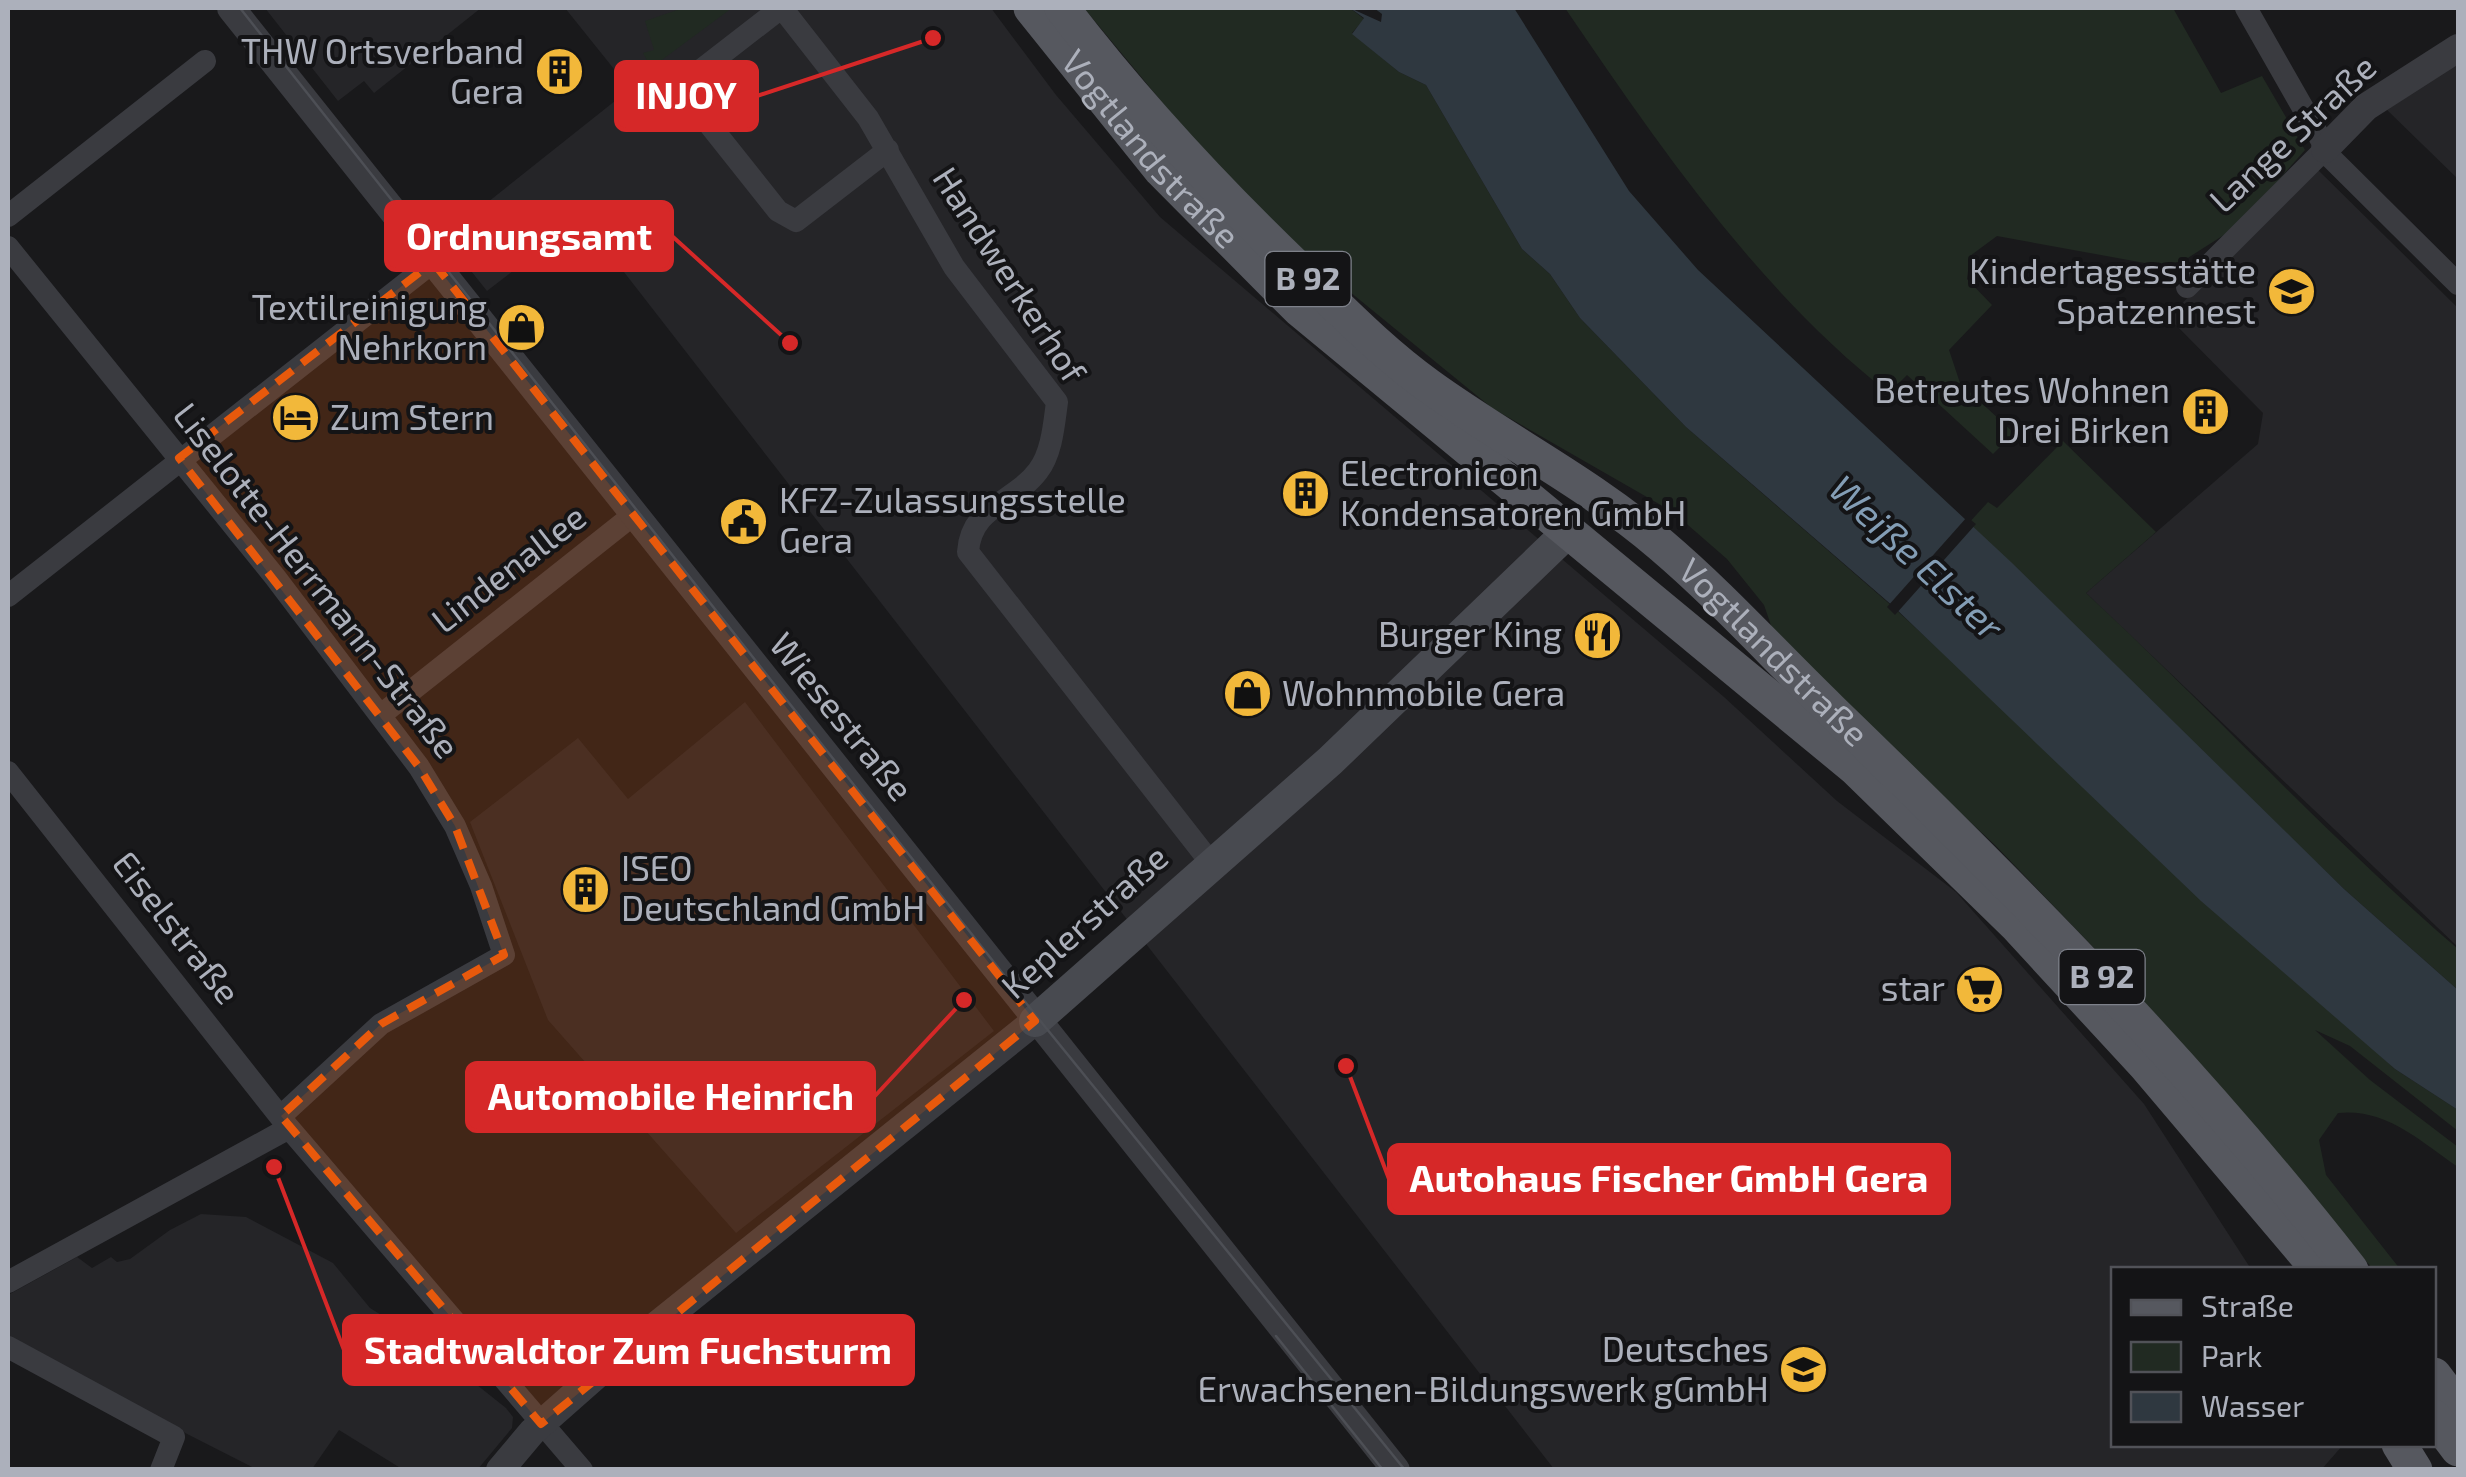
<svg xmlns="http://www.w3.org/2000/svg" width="2466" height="1477" viewBox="0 0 2466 1477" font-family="'Exo 2',sans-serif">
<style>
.built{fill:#252528}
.green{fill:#212a22}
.water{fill:#2f3840}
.pier{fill:#19191b}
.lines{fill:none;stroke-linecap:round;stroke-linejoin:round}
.minor{stroke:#3a3b40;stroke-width:22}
.tertiary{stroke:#3a3b40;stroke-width:28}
.secondary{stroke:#484a50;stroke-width:32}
.primary{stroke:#56585f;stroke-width:35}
.tram{stroke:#4d4f55;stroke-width:2.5}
.marked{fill:#e8590c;fill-opacity:0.2;stroke:#e8590c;stroke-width:8;stroke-dasharray:20 12;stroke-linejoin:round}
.labels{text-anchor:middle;stroke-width:8;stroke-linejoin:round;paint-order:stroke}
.shield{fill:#141416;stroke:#7e818a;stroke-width:2.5}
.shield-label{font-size:32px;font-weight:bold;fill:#acb0bb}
.poi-label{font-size:35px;fill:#acb0bb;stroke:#141416;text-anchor:end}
.street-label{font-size:35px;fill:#acb0bb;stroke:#141416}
.water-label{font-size:38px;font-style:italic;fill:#839db5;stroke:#141416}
.leader{fill:none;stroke:#d62828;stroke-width:4}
.callout-dot{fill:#d62828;stroke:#141416;stroke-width:4}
.callout{fill:#d62828;stroke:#d62828;stroke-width:4}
.callout-label{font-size:38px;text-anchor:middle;font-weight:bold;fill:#fff}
</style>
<rect width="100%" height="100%" fill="#19191b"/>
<!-- built -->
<path class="built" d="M 265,8 L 481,8 L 374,93 L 364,81 L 338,101 Z
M 565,8 L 991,8 L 1056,95 L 1160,217 L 1724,697 L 1837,801 L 1956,892 L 2144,1104 L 2251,1269 L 2114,1270 L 2114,1444 L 2343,1445 L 2321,1470 L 1554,1469 L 582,218 L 487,291 L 444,237 L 630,89 Z
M 2458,63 L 2458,179 L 2386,109 Z
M 2318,170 L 2458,308 L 2458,947 L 2086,593 L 2258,444 L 2263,413 L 2168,317 Z
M 745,702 L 994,1031 L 736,1233 L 548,1020 L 470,822 L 578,738 L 628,799 Z
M 201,1214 L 246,1217 L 333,1263 L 370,1308 L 476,1374 L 472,1381 L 506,1408 L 513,1417 L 512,1428 L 478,1469 L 402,1469 L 339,1430 L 312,1469 L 256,1469 L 22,1350 L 8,1338 L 8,1295 L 77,1257 L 92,1268 L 111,1257 L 117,1262 L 130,1259 L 170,1230 Z"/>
<!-- green -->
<path class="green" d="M 683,8 L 732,8 L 651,68 L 643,53 L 654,50 L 645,21 Z
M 1084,8 L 1350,8 L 1364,19 L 1352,33 L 1399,72 L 1426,85 L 1522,249 L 1550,274 L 1580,318 L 1686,427 L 1893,607 L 2395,1069 L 2458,1110 L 2458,1131 L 2350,1046 L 2315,1030 L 2370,1080 L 2458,1147 L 2458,1167 C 2420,1141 2386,1108 2338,1113 L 2319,1140 L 2326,1175 L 2400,1269 L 2373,1269 L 2094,948 L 1995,845 L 1814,677 L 1774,634 L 1764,605 L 1727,559 L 1673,512 L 1492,408 L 1317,265 L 1235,190 Z
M 1565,8 L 2173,8 L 2221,93 L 2262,76 L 2305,150 L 2238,226 L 2172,268 L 1997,236 L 1970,256 L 1967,279 L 1992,305 L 1949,350 L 1960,383 L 2014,433 L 1993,454 L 1907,375 L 1889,393 C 1759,292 1656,142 1565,8 Z
M 2063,441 L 2156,532 L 2086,593 C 2212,710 2328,837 2458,949 L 2458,990 L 2344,889 L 1967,525 L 1988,502 L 1997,508 Z"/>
<!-- water -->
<path class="water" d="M 1350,8 L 1381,22 L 1382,14 L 1374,8 L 1514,8 L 1629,191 L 1698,270 L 2011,562 L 2344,889 L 2458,990 L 2458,1110 L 2395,1069 L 2201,901 L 1894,607 L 1686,427 L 1580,318 L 1550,274 L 1522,249 L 1426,85 L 1399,72 L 1352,34 L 1364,18 Z"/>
<!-- pier -->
<path class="pier" d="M 1967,517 L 1976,524 L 1895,615 L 1887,607 Z"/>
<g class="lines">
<!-- minor -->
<path class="minor" d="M 781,8 L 692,77 L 685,94 L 778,211 L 796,221 L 888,150
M 782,8 L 868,118 L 954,267 L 1057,402 C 1054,424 1052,453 1038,471 C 1014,503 971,506 968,552 L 1211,863
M 2246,8 L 2332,159 L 2458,284
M 8,216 L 205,61
M 8,247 L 275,577 L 419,767 L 455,826 L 481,886 L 504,955 L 381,1024 L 281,1116
M 2187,287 L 2325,149
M 8,596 L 433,262
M 382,714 L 632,516
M 8,772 L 289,1128 L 582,1470
M 8,1282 L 289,1128
M 8,1347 L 174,1437 L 161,1470"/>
<!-- tertiary -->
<path class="tertiary" d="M 231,8 L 1396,1470
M 2325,149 L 2366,107 L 2458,48
M 500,1470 L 532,1432 L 617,1357 L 1035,1021"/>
<!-- secondary -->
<path class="secondary" d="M 1035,1021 L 1330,761 L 1570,530"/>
<!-- primary -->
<g class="primary">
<path id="s1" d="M 1031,8 L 1161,170 L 1299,309 L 1855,768 L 2016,925 L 2146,1066 L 2319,1270"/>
<path id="s2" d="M 1062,8 C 1138,107 1222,197 1313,283 C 1350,319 1387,356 1429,386 C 1505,441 1589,483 1661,545 C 1721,596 1774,655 1831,710 C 2015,888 2193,1067 2351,1270"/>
<path d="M 2434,1375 L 2458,1407"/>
<path d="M 2434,1417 L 2458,1449"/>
<path d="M 2399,1444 L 2415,1470"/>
</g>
<!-- tram -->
<path class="tram" d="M 240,8 L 1038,1018 L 1405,1470
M 1276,1336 L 1383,1470"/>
</g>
<!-- marked area -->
<path class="marked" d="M 433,262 L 1035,1021 L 541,1424 L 281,1116 L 381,1024 L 504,955 L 455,826 L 419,767 L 179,458 Z"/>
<!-- icons -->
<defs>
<symbol id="building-disc" viewBox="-11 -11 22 22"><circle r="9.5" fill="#f2b83a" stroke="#141416"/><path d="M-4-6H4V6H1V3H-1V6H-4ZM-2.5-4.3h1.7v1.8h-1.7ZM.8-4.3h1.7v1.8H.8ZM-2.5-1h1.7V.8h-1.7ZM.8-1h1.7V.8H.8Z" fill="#111"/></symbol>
<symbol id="school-disc" viewBox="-11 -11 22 22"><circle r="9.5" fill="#f2b83a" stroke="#141416"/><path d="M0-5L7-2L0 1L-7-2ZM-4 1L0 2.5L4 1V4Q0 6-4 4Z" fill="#111"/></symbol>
<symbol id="shop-disc" viewBox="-11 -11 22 22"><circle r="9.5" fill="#f2b83a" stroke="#141416"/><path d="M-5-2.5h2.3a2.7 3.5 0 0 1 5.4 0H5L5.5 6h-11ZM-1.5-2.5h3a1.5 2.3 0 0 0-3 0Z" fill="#111"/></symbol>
<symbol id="hotel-disc" viewBox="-11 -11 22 22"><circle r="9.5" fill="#f2b83a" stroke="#141416"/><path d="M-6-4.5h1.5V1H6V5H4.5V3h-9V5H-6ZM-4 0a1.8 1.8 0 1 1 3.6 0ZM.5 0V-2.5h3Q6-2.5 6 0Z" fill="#111"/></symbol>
<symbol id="civic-disc" viewBox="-11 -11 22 22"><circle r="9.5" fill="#f2b83a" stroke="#141416"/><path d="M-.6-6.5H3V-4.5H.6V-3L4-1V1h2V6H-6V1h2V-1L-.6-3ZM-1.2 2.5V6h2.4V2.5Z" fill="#111"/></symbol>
<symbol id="restaurant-disc" viewBox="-11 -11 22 22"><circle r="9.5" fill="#f2b83a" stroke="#141416"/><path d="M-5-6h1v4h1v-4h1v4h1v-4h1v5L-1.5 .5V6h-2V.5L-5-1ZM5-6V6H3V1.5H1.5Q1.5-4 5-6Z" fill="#111"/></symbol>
<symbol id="supermarket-disc" viewBox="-11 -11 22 22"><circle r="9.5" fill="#f2b83a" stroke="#141416"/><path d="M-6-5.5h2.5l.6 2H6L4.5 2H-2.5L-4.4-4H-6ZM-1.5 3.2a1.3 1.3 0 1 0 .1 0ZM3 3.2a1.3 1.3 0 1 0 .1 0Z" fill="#111"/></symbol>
</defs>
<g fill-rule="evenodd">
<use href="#building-disc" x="532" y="44" width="55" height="55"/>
<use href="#school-disc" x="2264" y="264" width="55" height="55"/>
<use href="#shop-disc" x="494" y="300" width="55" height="55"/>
<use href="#building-disc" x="2178" y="384" width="55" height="55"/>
<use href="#hotel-disc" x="268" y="390" width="55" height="55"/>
<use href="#building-disc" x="1278" y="466" width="55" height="55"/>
<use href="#civic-disc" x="716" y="494" width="55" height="55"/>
<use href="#restaurant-disc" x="1570" y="608" width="55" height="55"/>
<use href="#shop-disc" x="1220" y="666" width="55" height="55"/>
<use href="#building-disc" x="558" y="862" width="55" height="55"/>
<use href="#supermarket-disc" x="1952" y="962" width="55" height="55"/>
<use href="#school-disc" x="1776" y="1342" width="55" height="55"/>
</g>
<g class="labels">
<!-- shield labels -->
<g class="shield">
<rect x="1265.5" y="252" width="85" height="54" rx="8"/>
<rect x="2059.5" y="950" width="85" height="54" rx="8"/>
</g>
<g class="shield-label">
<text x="1308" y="290">B 92</text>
<text x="2102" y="988">B 92</text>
</g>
<!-- poi labels -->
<g class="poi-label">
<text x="524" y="64">THW Ortsverband<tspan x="524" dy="40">Gera</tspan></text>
<text x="2256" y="284">Kindertagesstätte<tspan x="2256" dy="40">Spatzennest</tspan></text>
<text x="487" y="320">Textilreinigung<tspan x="487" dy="40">Nehrkorn</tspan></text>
<text x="2170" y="403">Betreutes Wohnen<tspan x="2170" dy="40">Drei Birken</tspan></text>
<text x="330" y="430" text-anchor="start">Zum Stern</text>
<text x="1340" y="486" text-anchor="start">Electronicon<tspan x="1340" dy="40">Kondensatoren GmbH</tspan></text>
<text x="779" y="513" text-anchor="start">KFZ-Zulassungsstelle<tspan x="779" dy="40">Gera</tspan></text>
<text x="1562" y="647">Burger King</text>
<text x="1282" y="706" text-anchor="start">Wohnmobile Gera</text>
<text x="621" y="881" text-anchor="start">ISEO<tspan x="621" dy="40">Deutschland GmbH</tspan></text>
<text x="1945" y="1001">star</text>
<text x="1769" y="1362">Deutsches<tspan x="1769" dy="40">Erwachsenen-Bildungswerk gGmbH</tspan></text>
</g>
<!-- street labels -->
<g class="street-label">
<text transform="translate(2293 134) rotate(-43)" y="12">Lange Straße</text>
<text dy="12" stroke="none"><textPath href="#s1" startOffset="185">Vogtlandstraße</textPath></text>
<text transform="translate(1009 275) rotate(57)" y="12">Handwerkerhof</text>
<text transform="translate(509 569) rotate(-38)" y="12">Lindenallee</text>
<text transform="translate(316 581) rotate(52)" y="12">Liselotte-Herrmann-Straße</text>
<text dy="12" stroke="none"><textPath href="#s2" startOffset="965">Vogtlandstraße</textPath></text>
<text transform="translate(841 717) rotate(51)" y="12">Wiesestraße</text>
<text transform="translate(1085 922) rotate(-42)" y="12">Keplerstraße</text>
<text transform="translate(176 928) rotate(52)" y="12">Eiselstraße</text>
</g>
<!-- water labels -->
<g class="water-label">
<text transform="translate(1916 558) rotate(43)" y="13">Weiße Elster</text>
</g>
</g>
<!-- callouts -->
<path class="leader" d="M933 38L757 96M790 343L672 236M964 1000L874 1097M1346 1066L1389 1179M274 1167L344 1350"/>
<g class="callout-dot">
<circle cx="933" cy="38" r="10"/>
<circle cx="790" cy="343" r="10"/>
<circle cx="964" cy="1000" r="10"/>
<circle cx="1346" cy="1066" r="10"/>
<circle cx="274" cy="1167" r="10"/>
</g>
<g class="callout">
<rect x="616" y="62" width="141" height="68" rx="10"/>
<rect x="386" y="202" width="286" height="68" rx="10"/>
<rect x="467" y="1063" width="407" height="68" rx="10"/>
<rect x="1389" y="1145" width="560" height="68" rx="10"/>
<rect x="344" y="1316" width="569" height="68" rx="10"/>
</g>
<g class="callout-label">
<text x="686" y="109">INJOY</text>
<text x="529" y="250">Ordnungsamt</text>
<text x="671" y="1110">Automobile Heinrich</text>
<text x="1669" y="1192">Autohaus Fischer GmbH Gera</text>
<text x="628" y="1364">Stadtwaldtor Zum Fuchsturm</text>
</g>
<!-- border -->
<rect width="2466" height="1477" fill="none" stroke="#acb0bb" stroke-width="20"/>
<!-- legend -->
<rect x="2111" y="1267" width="325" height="180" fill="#141416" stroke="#515258" stroke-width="2.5"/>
<rect x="2131" y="1300" width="50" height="15" fill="#56585f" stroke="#515258" stroke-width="2.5"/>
<text x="2201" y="1317" font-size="30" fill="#acb0bb">Straße</text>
<rect x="2131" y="1342" width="50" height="30" fill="#212a22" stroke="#515258" stroke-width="2.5"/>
<text x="2201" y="1367" font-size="30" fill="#acb0bb">Park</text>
<rect x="2131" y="1392" width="50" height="30" fill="#2f3840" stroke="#515258" stroke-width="2.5"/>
<text x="2201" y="1417" font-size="30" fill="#acb0bb">Wasser</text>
</svg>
